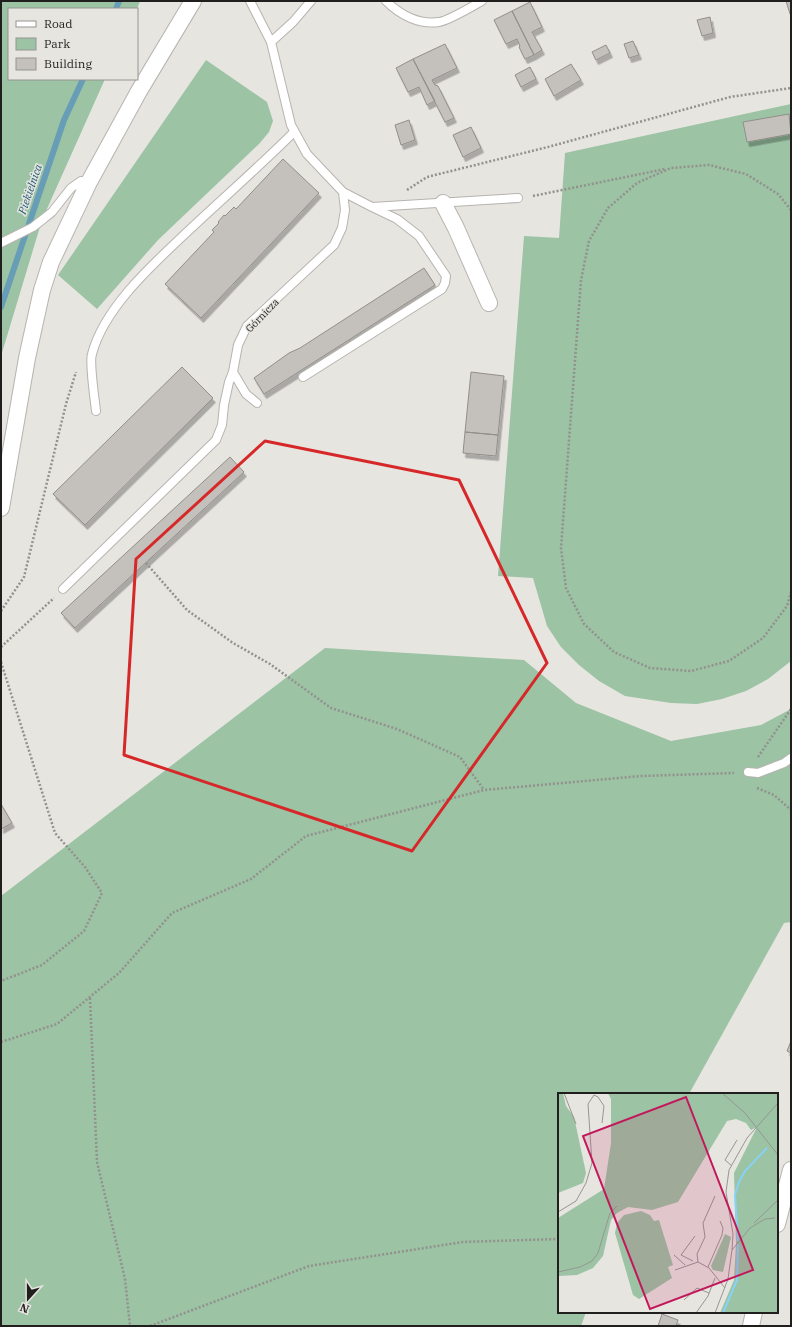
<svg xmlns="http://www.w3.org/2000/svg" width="792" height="1327" viewBox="0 0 792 1327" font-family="'IBM Plex Serif',serif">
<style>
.green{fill:#9bc3a4}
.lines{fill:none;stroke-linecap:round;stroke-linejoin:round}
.stream{stroke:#679db6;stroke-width:6}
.building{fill:#c4c0bc;stroke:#928e8a;filter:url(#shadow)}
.service-casing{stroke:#b7b4b0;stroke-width:10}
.minor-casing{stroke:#b7b4b0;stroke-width:18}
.path{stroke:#93918d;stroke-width:2.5;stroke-dasharray:2 2;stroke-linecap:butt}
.service{stroke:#fff;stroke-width:8}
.minor{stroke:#fff;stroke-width:16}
.marked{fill:none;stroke:#d62828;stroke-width:3;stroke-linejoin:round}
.labels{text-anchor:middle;stroke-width:3;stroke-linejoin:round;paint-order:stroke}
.street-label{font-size:10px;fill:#201f1d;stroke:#e7e5e0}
.water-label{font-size:11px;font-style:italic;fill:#1c5972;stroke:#e7e5e0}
.inset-river{fill:none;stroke:#86d3f7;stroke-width:2}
.inset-road{fill:none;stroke:#979692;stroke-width:1}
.view{fill:#c2185b;fill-opacity:0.15;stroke:#c2185b;stroke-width:2}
.inset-edge{fill:none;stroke:#201f1d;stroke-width:2}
</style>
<defs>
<filter id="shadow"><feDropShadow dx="2.5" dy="4.5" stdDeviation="0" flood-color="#0004"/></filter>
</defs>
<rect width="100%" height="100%" fill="#e7e5e0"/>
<!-- green -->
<path class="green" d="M 1,1 L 140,1 L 137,9 L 9,9 L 9,79 L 105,79 L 42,220 L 1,356 Z
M 206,60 L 267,102 L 273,121 L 269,132 L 259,144 L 158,240 L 97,309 L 58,275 Z
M 791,104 L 791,661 L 768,679 L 746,691 L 722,699 L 697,704 L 671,703 L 625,696 L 599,681 L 579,665 L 561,647 L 547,626 L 533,578 L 498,576 L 524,236 L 559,238 L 565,153 Z
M 325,648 L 524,660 L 576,703 L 671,741 L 761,725 L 791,709 L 791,922 L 784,923 L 689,1094 L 559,1094 L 559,1312 L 586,1312 L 581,1326 L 1,1326 L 1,896 Z"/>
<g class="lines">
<!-- stream -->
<path class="stream" d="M 116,9 L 119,1
M 1,307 L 64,120 L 83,79"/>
</g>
<!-- building -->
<path class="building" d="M 786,1 L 791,1 L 791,14 L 790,14 Z
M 530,2 L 542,27 L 532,32 L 542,50 L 534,55 L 512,11 Z
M 512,11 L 534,55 L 525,59 L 519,47 L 520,46 L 517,39 L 506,44 L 494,20 Z
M 710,17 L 713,33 L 702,36 L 697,20 Z
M 633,41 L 639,55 L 629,58 L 624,44 Z
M 445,44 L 457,68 L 432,80 L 435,85 L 438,86 L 454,118 L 445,122 L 413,59 Z
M 606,45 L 610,53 L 596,60 L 592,52 Z
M 413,59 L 435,101 L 427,105 L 419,87 L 408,92 L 396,68 Z
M 571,64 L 581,80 L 554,96 L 545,79 Z
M 530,67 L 536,79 L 521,87 L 515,75 Z
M 789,114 L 791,134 L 747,142 L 743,122 Z
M 409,120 L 415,140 L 401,145 L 395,125 Z
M 471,127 L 481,148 L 463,157 L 453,135 Z
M 283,159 L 319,193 L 201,318 L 165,284 L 214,232 L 212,230 L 219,223 L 218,222 L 224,215 L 225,216 L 234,207 L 236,209 Z
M 424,268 L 435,285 L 264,394 L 254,378 L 289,353 L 300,348 Z
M 182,367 L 213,398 L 85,525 L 53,494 Z
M 471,372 L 504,376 L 498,435 L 465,432 Z
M 465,432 L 498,435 L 496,456 L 463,453 Z
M 230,457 L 244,472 L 75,628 L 61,613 Z
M 1,804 L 12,823 L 1,829 Z
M 791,1041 L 791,1053 L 787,1051 Z
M 662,1314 L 678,1320 L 676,1326 L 658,1326 Z"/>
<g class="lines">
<defs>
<path id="service" d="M 386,1 C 400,15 419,25 439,22 C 448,21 473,6 482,1
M 271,42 L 293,22 L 311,1
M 343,192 L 372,207 L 518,198
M 1,243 L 33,227 L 42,220 L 52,212 L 71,188 L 81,181 L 88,184
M 233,372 L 246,394 L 257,403
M 303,377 L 442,289 L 445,283 L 446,276 L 419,236 L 397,219 L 372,207
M 96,411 C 95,400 89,363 92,354 C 104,308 152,265 186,233 C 222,199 259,167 294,132
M 63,589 L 216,440 L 222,425 L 224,405 L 229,382 L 233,372 L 238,345 L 247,326 L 334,245 L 342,228 L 345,210 L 343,192 L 307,154 L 291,125 L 271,42 L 250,1
M 748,772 L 758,773 L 784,763 L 791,758"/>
<path id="minor" d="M 443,203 L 456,228 L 489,303
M 1,508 L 27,358 L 42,290 L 51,262 L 88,184 L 139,91 L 193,1
M 777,1224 L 791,1170
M 751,1326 L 754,1312"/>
</defs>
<!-- service casing -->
<use href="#service" class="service-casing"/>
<!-- minor casing -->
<use href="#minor" class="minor-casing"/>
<!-- path -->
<path class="path" d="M 407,190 L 427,177 L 548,147 L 730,97 L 791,88
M 533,196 L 665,169
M 791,210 L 778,194 L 746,174 L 709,165 L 671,168 L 637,183 L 608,208 L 589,241 L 581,280 L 561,548 L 566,588 L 584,624 L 614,652 L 650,668 L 691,671 L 729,661 L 763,638 L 787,606 L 791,592
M 146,563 L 187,610 L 233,643 L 270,664 L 331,708 L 397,729 L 460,757 L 484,790
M 1,611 L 24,577 L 66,404 L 76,372
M 1,647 L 54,598
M 1,662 L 55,833 L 85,867 L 102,893 L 84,931 L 42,965 L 1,981
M 758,757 L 791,709
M 757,788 L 774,795 L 791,810
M 90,998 L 97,1162 L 125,1279 L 130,1326
M 1,1042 L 57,1024 L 119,973 L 172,913 L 251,879 L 306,836 L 484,790 L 641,776 L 734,773
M 150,1326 L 309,1266 L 463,1242 L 559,1239"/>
<!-- service -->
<use href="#service" class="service"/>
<!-- minor -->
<use href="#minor" class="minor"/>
</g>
<!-- marked area -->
<path class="marked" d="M 265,441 L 459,480 L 547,663 L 412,851 L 124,755 L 136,559 Z"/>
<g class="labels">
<!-- street labels -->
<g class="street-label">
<text transform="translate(262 315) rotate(-46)" y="4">Górnicza</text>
</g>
<!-- water labels -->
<g class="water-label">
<text transform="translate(30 189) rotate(-71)" y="4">Piekielnica</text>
</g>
</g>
<!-- overview -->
<g transform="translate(558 1093)">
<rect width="220" height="220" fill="#e7e5e0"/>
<path d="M 0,0 L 5,0 L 8,13 L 16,24 L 28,80 L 25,90 L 0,100 ZM 50,0 L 220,0 L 220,220 L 162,220 L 176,187 L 178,150 L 176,80 L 199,34 L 193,37 L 188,30 L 178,26 L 169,28 L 120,109 L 94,117 L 70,114 L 59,120 L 53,127 L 45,163 L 35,175 L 19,182 L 0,183 L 0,125 L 46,96 L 53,50 L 53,6 ZM 83,118 L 92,122 L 96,128 L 101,127 L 115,172 L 110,174 L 114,185 L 81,206 L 75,202 L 57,140 L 59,130 L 66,122 ZM 167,141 L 173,144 L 165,179 L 155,177 L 153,173 Z" fill="#9bc3a4"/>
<path class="inset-river" d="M 180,148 L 177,102 L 181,89 L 187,78 L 209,55M 165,220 L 179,187 L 180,151"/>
<path class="inset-road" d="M 6,0 L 18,31M 164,0 L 187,20 L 220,62M 174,73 L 167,67 L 179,47M 0,119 L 18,108 L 28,90 L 34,70 L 30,11 L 36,2 L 40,4 L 46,13 L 44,30M 196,130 L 220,107M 174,157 L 192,135 L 207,126 L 217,125M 116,162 L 127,172M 135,168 L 123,162 L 137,143M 140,169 L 139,161 L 147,144 L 145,130 L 157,103M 150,174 L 164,142 L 165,135 L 162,128M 117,177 L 140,169 L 151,175 L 167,195M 0,179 L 22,174 L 34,168 L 40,160 L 52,120 L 59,113M 126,207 L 139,195 L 151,200M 138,220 L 150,203 L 157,185M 157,220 L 170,186 L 174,157 L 175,141 L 168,99 L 171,77 L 189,45 L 220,10"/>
<path class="view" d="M 128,4 L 195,177 L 92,216 L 25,43 Z"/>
<rect width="220" height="220" class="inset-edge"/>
</g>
<!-- border -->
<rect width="792" height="1327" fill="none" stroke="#201f1d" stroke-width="4"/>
<!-- legend -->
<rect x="8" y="8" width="130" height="72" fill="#e7e5e0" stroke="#979692"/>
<rect x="16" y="21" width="20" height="6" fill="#ffffff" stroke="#979692"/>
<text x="44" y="28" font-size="12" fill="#201f1d">Road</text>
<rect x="16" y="38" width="20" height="12" fill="#9bc3a4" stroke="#979692"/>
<text x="44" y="48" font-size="12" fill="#201f1d">Park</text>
<rect x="16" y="58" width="20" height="12" fill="#c4c0bc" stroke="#979692"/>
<text x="44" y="68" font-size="12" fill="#201f1d">Building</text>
<!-- north arrow -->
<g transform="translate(28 1299) rotate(201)" stroke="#e7e5e0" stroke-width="3" paint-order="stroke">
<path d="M0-3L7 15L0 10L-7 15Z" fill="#201f1d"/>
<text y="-6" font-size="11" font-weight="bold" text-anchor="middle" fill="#201f1d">N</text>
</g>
</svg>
